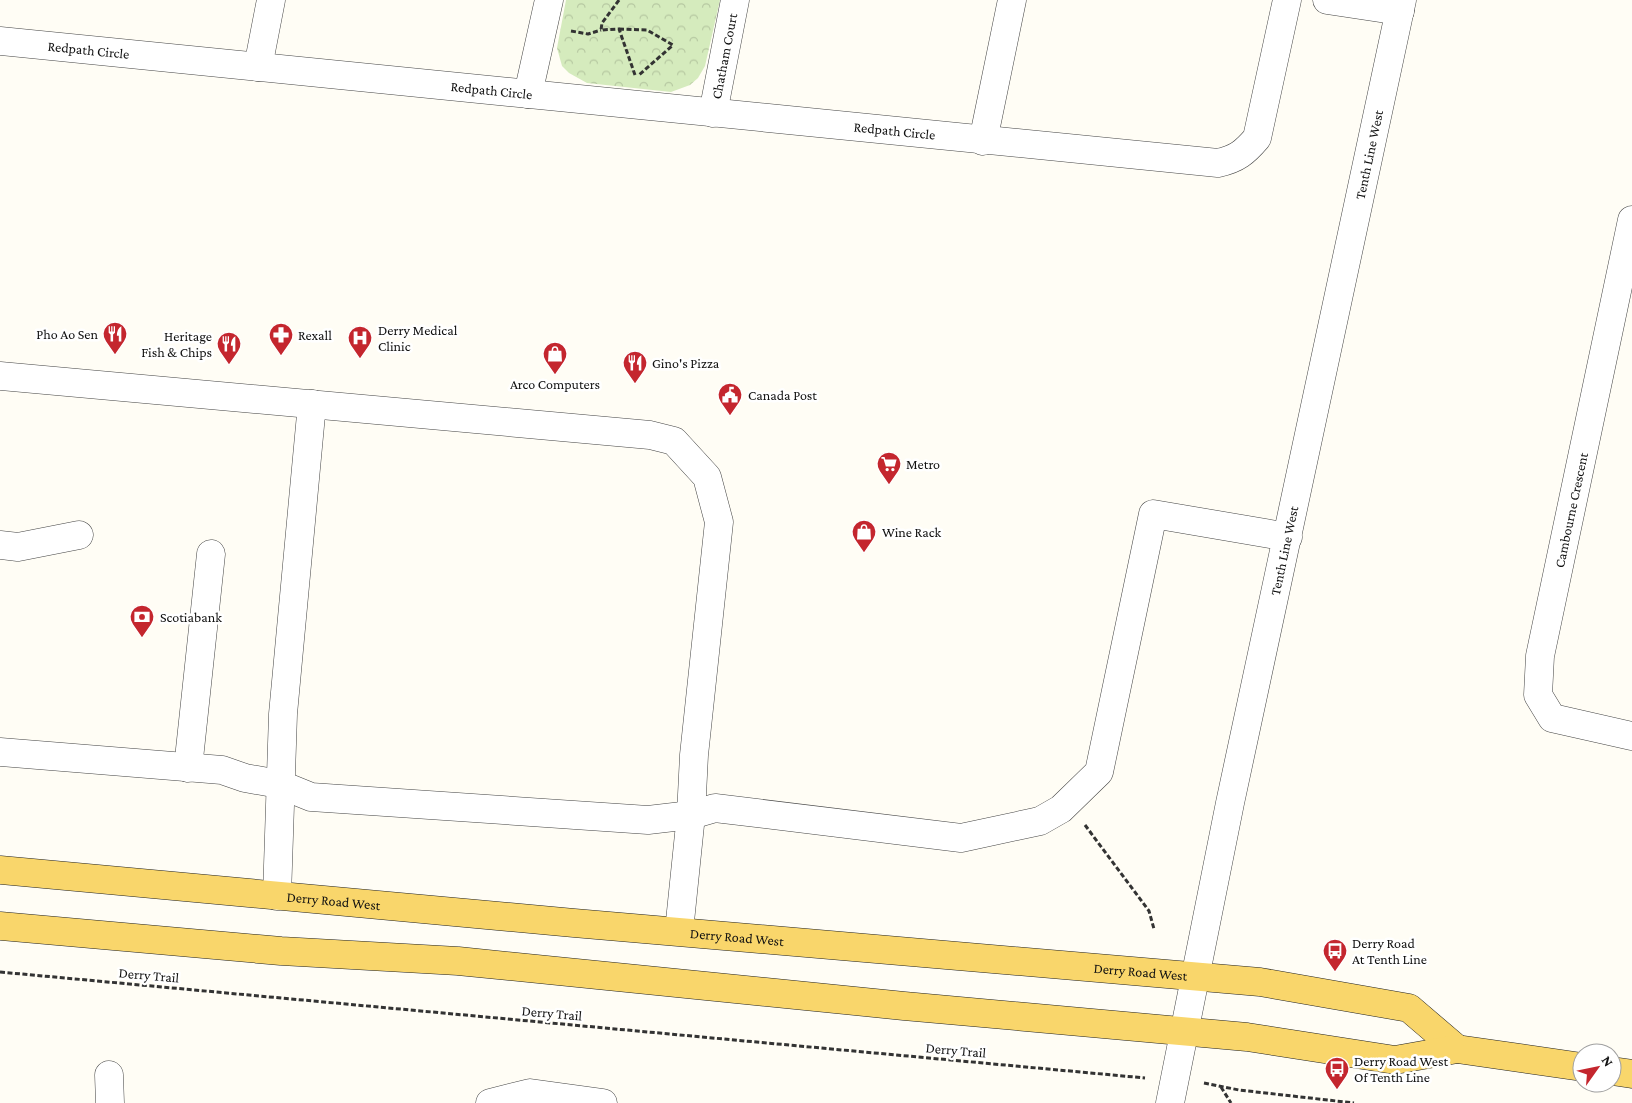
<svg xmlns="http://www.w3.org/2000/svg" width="1632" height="1103" viewBox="0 0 1632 1103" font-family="'Crimson Pro',serif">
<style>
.park{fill:url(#park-crowns)}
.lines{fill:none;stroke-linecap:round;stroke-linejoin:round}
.minor-casing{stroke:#444;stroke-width:29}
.major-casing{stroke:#222;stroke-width:29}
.path{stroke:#333;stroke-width:3;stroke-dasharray:5 2.5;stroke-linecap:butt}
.minor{stroke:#fff;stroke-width:28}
.major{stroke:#f9d66b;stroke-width:28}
.labels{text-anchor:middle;stroke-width:5;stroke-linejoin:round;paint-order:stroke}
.street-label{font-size:14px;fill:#111;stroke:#fff}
.poi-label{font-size:14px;fill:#111;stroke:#fff;text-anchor:start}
</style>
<defs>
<pattern id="park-crowns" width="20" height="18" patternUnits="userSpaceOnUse" patternTransform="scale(1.25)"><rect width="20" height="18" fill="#d5ebbd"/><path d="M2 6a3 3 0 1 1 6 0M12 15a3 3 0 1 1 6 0" fill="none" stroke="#b6c8a1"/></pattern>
</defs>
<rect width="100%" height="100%" fill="#fffdf5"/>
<!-- park -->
<path class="park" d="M 566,0 L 720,0 L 705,66 L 698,78 L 690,85 L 671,92 L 587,83 L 569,73 L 562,66 L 557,48 Z"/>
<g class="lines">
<defs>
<g id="minor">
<path d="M 1327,0 L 1400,11"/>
<path id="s1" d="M 0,41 L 1218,163 C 1237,159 1245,152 1257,138 L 1287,0"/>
<path d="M 258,67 L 271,0"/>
<path d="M 528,94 L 549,0"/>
<path id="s2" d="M 713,113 L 735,0"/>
<path d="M 983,141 L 1012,0"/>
<path d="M 1632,220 L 1540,656 L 1538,695 L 1552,718 L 1632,736"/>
<path d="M 0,376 L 650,435 L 674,441 L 707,477 L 719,522 L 694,755 L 691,815 L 679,931"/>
<path d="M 0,545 L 18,547 L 79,535"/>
<path d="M 0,752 L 222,770 L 245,778 L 279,784 L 311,797 L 648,820 L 691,815 L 715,808 L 961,838 L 1040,821 L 1061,809 L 1099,772 L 1153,514 L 1288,537"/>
<path d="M 188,768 L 211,554"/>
<path d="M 277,896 L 283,714 L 312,404"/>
<path d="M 109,1075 L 110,1103"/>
<path d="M 490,1103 L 530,1093 L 603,1103"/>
<path id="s3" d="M 1170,1103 L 1230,803 L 1402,0"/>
</g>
<g id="major">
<path id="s4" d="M 0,870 L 574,923 L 1260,982 L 1409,1008 L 1457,1049"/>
<path d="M 0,926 L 281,951 L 458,961 L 904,1006 L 1247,1037 L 1395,1060 L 1457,1049 L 1582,1067"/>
<path d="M 1612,1071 L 1632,1074"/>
</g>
</defs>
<!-- minor casing -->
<use href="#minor" class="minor-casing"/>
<!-- major casing -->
<use href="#major" class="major-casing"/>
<!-- path -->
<path class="path" d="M 619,0 L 602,23 L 601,30 L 619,29 L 635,75
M 619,29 L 647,30 L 673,45 L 639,75
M 571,31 L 588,34 L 601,30
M 1085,825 L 1149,911 L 1154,929
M 0,972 L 1145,1078
M 1204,1083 L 1239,1090 L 1354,1103
M 1221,1087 L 1231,1103"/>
<!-- minor -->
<use href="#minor" class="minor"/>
<!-- major -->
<use href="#major" class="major"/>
</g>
<!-- icons -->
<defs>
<symbol id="restaurant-pin" viewBox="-11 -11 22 30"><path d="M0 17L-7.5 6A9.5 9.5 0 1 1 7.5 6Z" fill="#c4262e" stroke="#fff"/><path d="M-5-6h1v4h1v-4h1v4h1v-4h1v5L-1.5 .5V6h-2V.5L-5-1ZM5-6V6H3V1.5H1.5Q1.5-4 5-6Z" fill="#fff"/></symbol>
<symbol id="pharmacy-pin" viewBox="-11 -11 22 30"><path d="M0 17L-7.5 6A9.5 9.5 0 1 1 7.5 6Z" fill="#c4262e" stroke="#fff"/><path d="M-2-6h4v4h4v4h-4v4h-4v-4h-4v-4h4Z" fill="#fff"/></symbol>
<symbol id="hospital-pin" viewBox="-11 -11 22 30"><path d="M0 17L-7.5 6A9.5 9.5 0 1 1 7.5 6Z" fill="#c4262e" stroke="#fff"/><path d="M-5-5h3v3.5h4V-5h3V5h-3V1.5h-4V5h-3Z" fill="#fff"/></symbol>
<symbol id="shop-pin" viewBox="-11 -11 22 30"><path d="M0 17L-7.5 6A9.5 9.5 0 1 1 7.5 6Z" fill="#c4262e" stroke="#fff"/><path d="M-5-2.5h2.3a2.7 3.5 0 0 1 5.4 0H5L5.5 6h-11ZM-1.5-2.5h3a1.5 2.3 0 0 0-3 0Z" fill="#fff"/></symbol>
<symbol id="civic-pin" viewBox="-11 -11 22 30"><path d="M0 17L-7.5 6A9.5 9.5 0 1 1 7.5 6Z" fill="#c4262e" stroke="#fff"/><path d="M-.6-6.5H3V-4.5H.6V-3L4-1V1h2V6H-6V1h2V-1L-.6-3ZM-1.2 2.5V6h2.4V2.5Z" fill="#fff"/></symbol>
<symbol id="supermarket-pin" viewBox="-11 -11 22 30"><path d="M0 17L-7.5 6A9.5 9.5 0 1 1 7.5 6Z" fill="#c4262e" stroke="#fff"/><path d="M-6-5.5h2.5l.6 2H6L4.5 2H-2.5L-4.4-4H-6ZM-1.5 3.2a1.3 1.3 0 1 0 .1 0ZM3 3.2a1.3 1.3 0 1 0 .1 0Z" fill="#fff"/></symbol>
<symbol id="bank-pin" viewBox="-11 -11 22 30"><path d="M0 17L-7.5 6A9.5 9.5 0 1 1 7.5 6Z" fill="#c4262e" stroke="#fff"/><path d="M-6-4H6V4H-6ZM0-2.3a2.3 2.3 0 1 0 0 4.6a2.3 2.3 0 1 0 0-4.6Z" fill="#fff"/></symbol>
<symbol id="bus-pin" viewBox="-11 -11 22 30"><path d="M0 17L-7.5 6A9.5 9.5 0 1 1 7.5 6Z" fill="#c4262e" stroke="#fff"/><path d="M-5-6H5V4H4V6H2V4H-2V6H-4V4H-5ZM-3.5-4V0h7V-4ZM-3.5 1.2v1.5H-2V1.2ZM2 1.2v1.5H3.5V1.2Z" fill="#fff"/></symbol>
</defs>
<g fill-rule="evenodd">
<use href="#restaurant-pin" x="101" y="320" width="28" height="38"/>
<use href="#pharmacy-pin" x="267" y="321" width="28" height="38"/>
<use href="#hospital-pin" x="346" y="324" width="28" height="38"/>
<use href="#restaurant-pin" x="215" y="330" width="28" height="38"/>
<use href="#shop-pin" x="541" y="340" width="28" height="38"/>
<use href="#restaurant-pin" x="621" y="349" width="28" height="38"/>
<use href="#civic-pin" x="716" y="381" width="28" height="38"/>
<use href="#supermarket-pin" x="875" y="450" width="28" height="38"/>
<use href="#shop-pin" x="850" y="518" width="28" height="38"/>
<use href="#bank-pin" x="128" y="603" width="28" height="38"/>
<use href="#bus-pin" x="1321" y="937" width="28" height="38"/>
<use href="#bus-pin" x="1323" y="1055" width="28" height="38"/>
</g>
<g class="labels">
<!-- street labels -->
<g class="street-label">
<text dy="5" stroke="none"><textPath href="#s1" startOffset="89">Redpath Circle</textPath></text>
<text dy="5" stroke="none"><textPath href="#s2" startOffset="58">Chatham Court</textPath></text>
<text dy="5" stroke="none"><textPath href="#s1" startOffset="494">Redpath Circle</textPath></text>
<text dy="5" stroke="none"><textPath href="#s1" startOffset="899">Redpath Circle</textPath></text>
<text dy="5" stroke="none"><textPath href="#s3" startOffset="969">Tenth Line West</textPath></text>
<text transform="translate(1571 510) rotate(-78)" y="5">Cambourne Crescent</text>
<text dy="5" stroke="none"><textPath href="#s3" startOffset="564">Tenth Line West</textPath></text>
<text dy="5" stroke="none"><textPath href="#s4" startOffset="335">Derry Road West</textPath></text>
<text dy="5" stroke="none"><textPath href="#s4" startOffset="740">Derry Road West</textPath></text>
<text dy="5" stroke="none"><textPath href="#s4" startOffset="1145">Derry Road West</textPath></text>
<text transform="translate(149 975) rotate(5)" y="5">Derry Trail</text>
<text transform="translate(552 1013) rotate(5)" y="5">Derry Trail</text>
<text transform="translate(956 1050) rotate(5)" y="5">Derry Trail</text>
</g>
<!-- poi labels -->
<g class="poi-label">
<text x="378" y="335">Derry Medical<tspan x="378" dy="16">Clinic</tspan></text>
<text x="98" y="339" text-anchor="end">Pho Ao Sen</text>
<text x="298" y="340">Rexall</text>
<text x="212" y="341" text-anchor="end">Heritage<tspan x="212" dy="16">Fish &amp; Chips</tspan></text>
<text x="652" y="368">Gino's Pizza</text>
<text x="555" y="389" text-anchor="middle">Arco Computers</text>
<text x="748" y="400">Canada Post</text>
<text x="906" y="469">Metro</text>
<text x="882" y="537">Wine Rack</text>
<text x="160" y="622">Scotiabank</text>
<text x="1352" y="948">Derry Road<tspan x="1352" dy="16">At Tenth Line</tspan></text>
<text x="1354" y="1066">Derry Road West<tspan x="1354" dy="16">Of Tenth Line</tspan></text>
</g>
</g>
<!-- north arrow -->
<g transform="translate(1597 1068) rotate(57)"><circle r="24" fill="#ffffff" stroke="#a0a0a0"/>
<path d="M0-4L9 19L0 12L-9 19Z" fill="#c4262e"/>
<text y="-8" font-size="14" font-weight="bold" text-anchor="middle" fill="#111111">N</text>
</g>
</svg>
